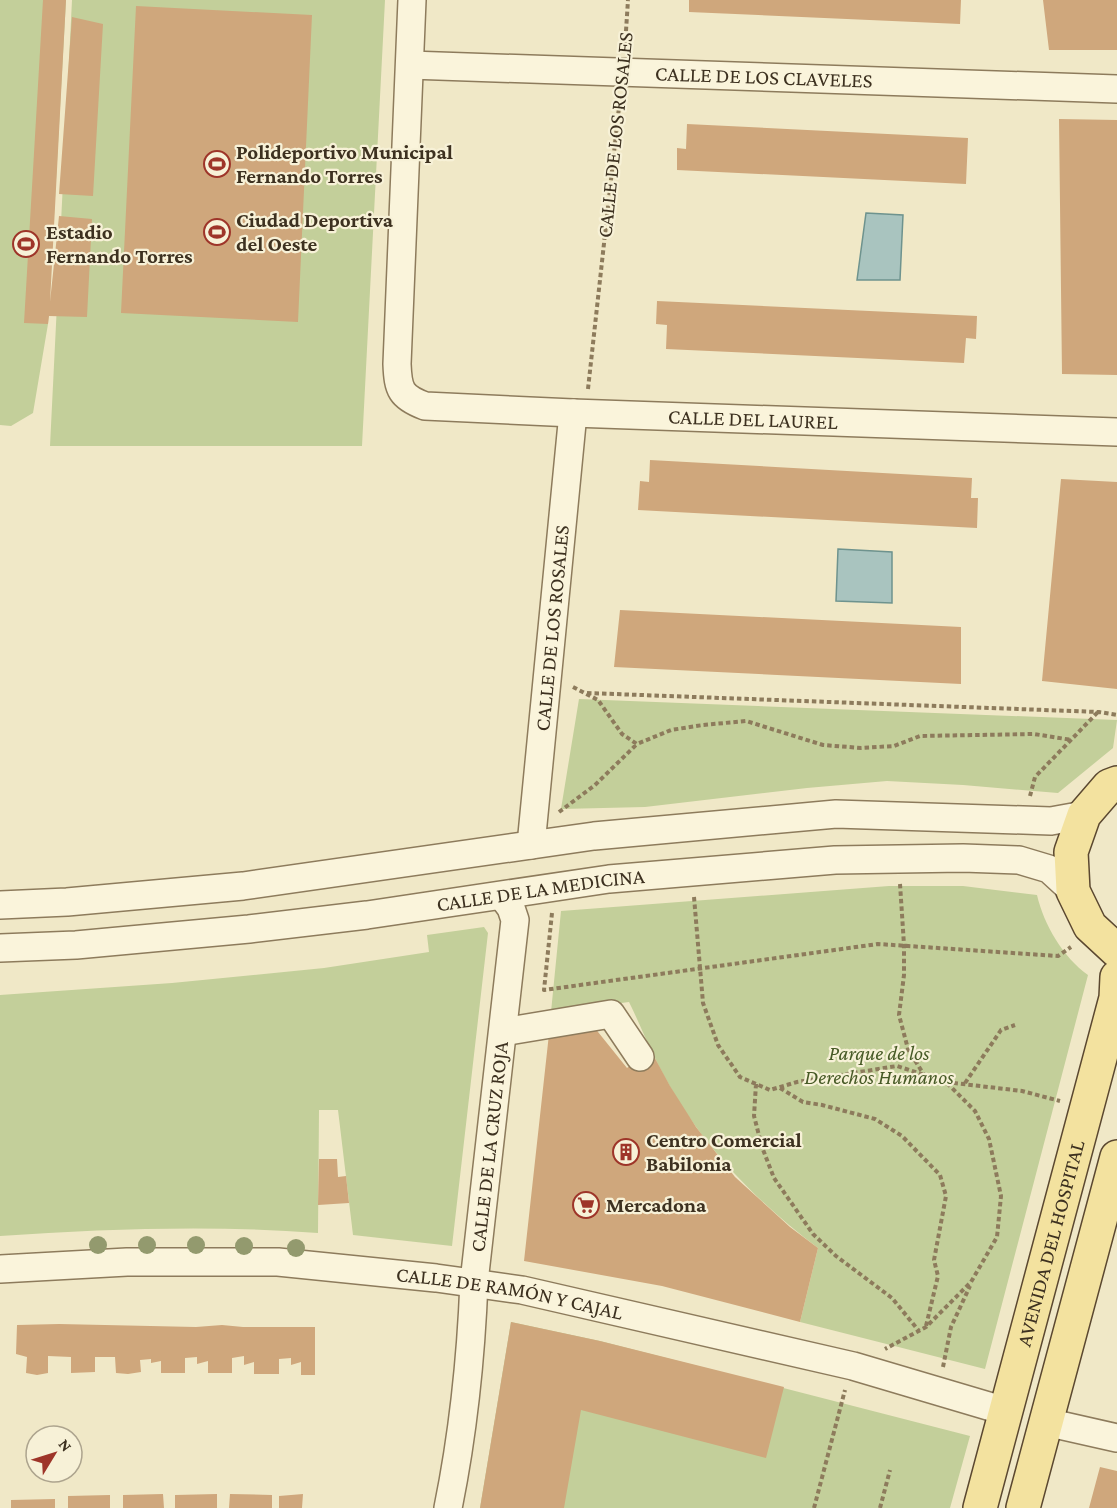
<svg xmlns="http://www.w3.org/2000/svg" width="1117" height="1508" viewBox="0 0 1117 1508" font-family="'Crimson Pro',serif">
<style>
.green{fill:#c3cf9a}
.water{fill:#a9c4bf;stroke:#6e938e;stroke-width:1.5}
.building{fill:#cfa77c}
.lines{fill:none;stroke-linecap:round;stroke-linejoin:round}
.minor-casing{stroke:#8d7b5c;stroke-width:30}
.major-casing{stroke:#5b4830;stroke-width:36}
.path{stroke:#8d7b5c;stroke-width:4;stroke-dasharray:4.5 3;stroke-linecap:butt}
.minor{stroke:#faf4db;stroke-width:27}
.major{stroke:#f3e29f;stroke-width:33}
.tree{fill:#939a6e}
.labels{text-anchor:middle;stroke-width:4.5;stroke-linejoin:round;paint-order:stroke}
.street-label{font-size:21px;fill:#3d3120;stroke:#f7f1d7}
.poi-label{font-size:21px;font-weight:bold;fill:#3d3120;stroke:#f7f1d7;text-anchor:start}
.park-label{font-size:21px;font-style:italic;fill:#475a26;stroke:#f7f1d7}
</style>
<rect width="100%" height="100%" fill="#f0e8c7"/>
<!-- green -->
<path class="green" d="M 0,0 L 66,0 L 48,324 L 33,413 L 11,426 L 0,425 Z
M 72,0 L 385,0 L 362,446 L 50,446 Z
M 579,699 L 1117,720 L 1113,748 L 1058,793 L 963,785 L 887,781 L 807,788 L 645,807 L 561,809 Z
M 889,886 L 963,886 L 1037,895 C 1044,925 1063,957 1088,975 L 985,1369 L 800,1322 L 818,1248 C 749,1196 691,1134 654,1056 C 645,1038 638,1020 629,1002 L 551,1012 L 561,911 Z
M 484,927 L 488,933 L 452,1246 L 353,1235 L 338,1110 L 319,1110 L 318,1233 C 212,1225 106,1229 0,1236 L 0,995 L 172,983 L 324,968 L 429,952 L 427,935 Z
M 511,1322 L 600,1341 L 970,1436 L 950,1508 L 480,1508 Z"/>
<!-- water -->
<path class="water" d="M 866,213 L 903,215 L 900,280 L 857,280 Z
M 838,549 L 892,552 L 892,603 L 836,601 Z"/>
<!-- building -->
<path class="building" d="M 43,0 L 66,0 L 50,302 L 59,216 L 92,219 L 87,317 L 49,316 L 48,324 L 24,323 Z
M 689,0 L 961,0 L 960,24 L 689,12 Z
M 1043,0 L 1117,0 L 1117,50 L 1049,50 Z
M 136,6 L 312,15 L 298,322 L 121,313 Z
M 72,17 L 103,24 L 93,196 L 59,194 Z
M 1059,119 L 1117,120 L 1117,375 L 1062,374 Z
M 687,124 L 968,138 L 966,184 L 677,170 L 677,148 L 686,149 Z
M 657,301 L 977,316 L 976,339 L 966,338 L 964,363 L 666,349 L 667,325 L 656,324 Z
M 650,460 L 972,478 L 971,498 L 978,498 L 977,528 L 638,510 L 640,481 L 649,482 Z
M 1061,479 L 1117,482 L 1117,689 L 1042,681 Z
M 620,610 L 961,627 L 961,684 L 614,667 Z
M 594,1027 L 627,1068 L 650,1049 L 670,1086 L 696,1127 L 735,1177 L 790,1227 L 818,1248 L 800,1322 L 662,1286 L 524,1261 L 549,1034 Z
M 319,1159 L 337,1159 L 338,1177 L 346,1176 L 349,1203 L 318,1205 Z
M 511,1322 L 600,1341 L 784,1387 L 766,1458 L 581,1410 L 564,1508 L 480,1508 Z
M 59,1324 L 196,1327 L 222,1325 L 243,1327 L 315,1327 L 315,1375 L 301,1375 L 301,1362 L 291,1365 L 291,1358 L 279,1359 L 279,1374 L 254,1374 L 254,1362 L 244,1365 L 244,1356 L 232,1358 L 232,1373 L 208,1373 L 208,1361 L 197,1364 L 197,1357 L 185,1358 L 185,1373 L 161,1373 L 161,1361 L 151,1363 L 151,1359 L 140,1360 L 141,1372 L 128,1374 L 116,1373 L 115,1357 L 95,1357 L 95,1372 L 71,1373 L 71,1357 L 48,1356 L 48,1373 L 37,1375 L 26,1373 L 27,1357 L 16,1354 L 17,1325 Z
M 1100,1467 L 1117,1471 L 1117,1508 L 1089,1508 Z
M 163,1494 L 164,1508 L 123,1508 L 123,1495 Z
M 217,1494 L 217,1508 L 175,1508 L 175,1495 Z
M 230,1494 L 272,1495 L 272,1508 L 229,1508 Z
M 303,1494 L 302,1508 L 279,1508 L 279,1496 Z
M 110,1495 L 110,1508 L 68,1508 L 68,1496 Z
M 55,1499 L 55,1508 L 11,1508 L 11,1500 Z"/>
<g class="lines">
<defs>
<g id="minor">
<path id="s1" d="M 412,0 L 397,364 C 398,390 401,397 425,406 L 573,413 L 1117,432"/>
<path id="s2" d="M 410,65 L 1117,89"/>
<path id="s3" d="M 531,845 L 573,413"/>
<path d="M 0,905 L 67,902 L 243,886 L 594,836 L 836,814 L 1051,821 L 1084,815"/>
<path id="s4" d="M 0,948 L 76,945 L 249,929 L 367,915 L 609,879 L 835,860 L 963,858 L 1019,860 L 1049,869 L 1073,891"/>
<path d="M 503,1032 L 611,1014 L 640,1057"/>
<path id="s5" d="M 0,1269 L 127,1262 L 278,1262 L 436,1278 L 522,1290 L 853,1366 L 1005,1411"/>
<path d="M 1046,1422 L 1117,1438"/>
<path id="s6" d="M 448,1508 C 463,1434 471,1358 474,1282 L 515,920 L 511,908 L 502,896"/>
</g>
<g id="major">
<path d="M 1117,783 L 1109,786 L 1084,815 L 1071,852 L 1073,891 L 1090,926 L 1117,951"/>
<path id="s7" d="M 980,1508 L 1116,998 L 1117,977"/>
<path d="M 1023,1508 L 1117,1157"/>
</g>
</defs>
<!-- minor casing -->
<use href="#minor" class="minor-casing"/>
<!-- major casing -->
<use href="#major" class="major-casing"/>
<!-- path -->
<path class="path" d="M 625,46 L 628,0
M 588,389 L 620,98
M 573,687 L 598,700 L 622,734 L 637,744 L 671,730 L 703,725 L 746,721 L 823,745 L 861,748 L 894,746 L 920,736 L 1034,734 L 1072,740
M 587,693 L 1099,712 L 1117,715
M 1030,796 L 1035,777 L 1098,712
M 559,812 L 595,785 L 637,744
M 900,884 L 904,945 L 904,975 L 899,1015 L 908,1049 L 924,1075
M 694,897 L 703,1003 L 718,1045 L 740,1077 L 770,1090 L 797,1082 L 897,1066 L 946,1082 L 975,1111 L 989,1139 L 1001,1196 L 997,1237 L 971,1282 L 926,1327 L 885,1349
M 552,913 L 544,990 L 878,944 L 1058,956 L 1071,947
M 946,1082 L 1022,1091 L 1060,1101
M 965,1083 L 1001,1030 L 1015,1025
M 756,1084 L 754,1116 L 762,1147 L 774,1178 L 813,1234 L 836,1256 L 892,1298 L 919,1331
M 780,1088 L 803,1102 L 822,1105 L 875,1119 L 902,1136 L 940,1175 L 946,1196 L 934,1260 L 938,1276 L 926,1326
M 943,1367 L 951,1327 L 970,1286
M 814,1508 L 845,1390
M 880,1508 L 890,1470"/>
<!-- minor -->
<use href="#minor" class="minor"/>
<!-- major -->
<use href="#major" class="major"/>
</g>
<!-- trees -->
<g class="tree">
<circle cx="98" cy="1245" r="9"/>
<circle cx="147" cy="1245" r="9"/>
<circle cx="196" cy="1245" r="9"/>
<circle cx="244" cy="1246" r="9"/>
<circle cx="296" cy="1248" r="9"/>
</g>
<!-- icons -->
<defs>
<symbol id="stadium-ring" viewBox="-11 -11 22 22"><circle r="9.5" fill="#f7f1d7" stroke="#9e3529" stroke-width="1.5"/><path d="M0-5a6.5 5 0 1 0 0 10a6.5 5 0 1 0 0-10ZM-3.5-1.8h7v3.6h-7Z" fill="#9e3529"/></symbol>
<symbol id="building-ring" viewBox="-11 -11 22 22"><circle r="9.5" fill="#f7f1d7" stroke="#9e3529" stroke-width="1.5"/><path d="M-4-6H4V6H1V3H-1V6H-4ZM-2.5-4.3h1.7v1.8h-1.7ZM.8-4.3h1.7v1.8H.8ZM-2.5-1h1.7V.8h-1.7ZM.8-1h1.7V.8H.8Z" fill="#9e3529"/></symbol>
<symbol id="supermarket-ring" viewBox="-11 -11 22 22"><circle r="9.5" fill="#f7f1d7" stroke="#9e3529" stroke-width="1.5"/><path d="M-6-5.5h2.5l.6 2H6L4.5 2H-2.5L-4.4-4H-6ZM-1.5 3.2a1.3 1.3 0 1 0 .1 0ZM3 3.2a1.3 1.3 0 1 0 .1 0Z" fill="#9e3529"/></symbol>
</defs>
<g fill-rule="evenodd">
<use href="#stadium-ring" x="202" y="149" width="30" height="30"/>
<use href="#stadium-ring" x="202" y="217" width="30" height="30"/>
<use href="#stadium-ring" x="11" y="229" width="30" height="30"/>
<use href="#building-ring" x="611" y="1137" width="30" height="30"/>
<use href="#supermarket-ring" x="571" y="1190" width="30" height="30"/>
</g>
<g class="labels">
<!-- street labels -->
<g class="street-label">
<text dy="7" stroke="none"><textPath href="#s2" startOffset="354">CALLE DE LOS CLAVELES</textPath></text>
<text transform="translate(615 135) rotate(-84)" y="7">CALLE DE LOS ROSALES</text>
<text dy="7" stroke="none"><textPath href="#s1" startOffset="748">CALLE DEL LAUREL</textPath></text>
<text dy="7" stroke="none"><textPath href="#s3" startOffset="218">CALLE DE LOS ROSALES</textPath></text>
<text dy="7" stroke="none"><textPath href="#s4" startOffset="544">CALLE DE LA MEDICINA</textPath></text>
<text dy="7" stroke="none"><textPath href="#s6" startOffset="364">CALLE DE LA CRUZ ROJA</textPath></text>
<text dy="7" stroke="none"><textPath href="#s7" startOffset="274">AVENIDA DEL HOSPITAL</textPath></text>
<text dy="7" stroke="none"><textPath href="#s5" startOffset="512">CALLE DE RAMÓN Y CAJAL</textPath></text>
</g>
<!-- poi labels -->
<g class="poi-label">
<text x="236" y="159">Polideportivo Municipal<tspan x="236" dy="24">Fernando Torres</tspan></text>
<text x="236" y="227">Ciudad Deportiva<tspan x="236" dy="24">del Oeste</tspan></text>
<text x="46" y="239">Estadio<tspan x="46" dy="24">Fernando Torres</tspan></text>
<text x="646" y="1147">Centro Comercial<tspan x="646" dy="24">Babilonia</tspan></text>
<text x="606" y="1212">Mercadona</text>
</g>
<!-- park labels -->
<g class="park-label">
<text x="879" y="1060">Parque de los<tspan x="879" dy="24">Derechos Humanos</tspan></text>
</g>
</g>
<!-- north arrow -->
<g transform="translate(54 1454) rotate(52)"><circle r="28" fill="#f7f1d7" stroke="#ada48e" stroke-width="1.5"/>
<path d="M0-4.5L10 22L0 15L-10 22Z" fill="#9e3529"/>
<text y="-9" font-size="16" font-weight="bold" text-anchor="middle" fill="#3d3120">N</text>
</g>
</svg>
